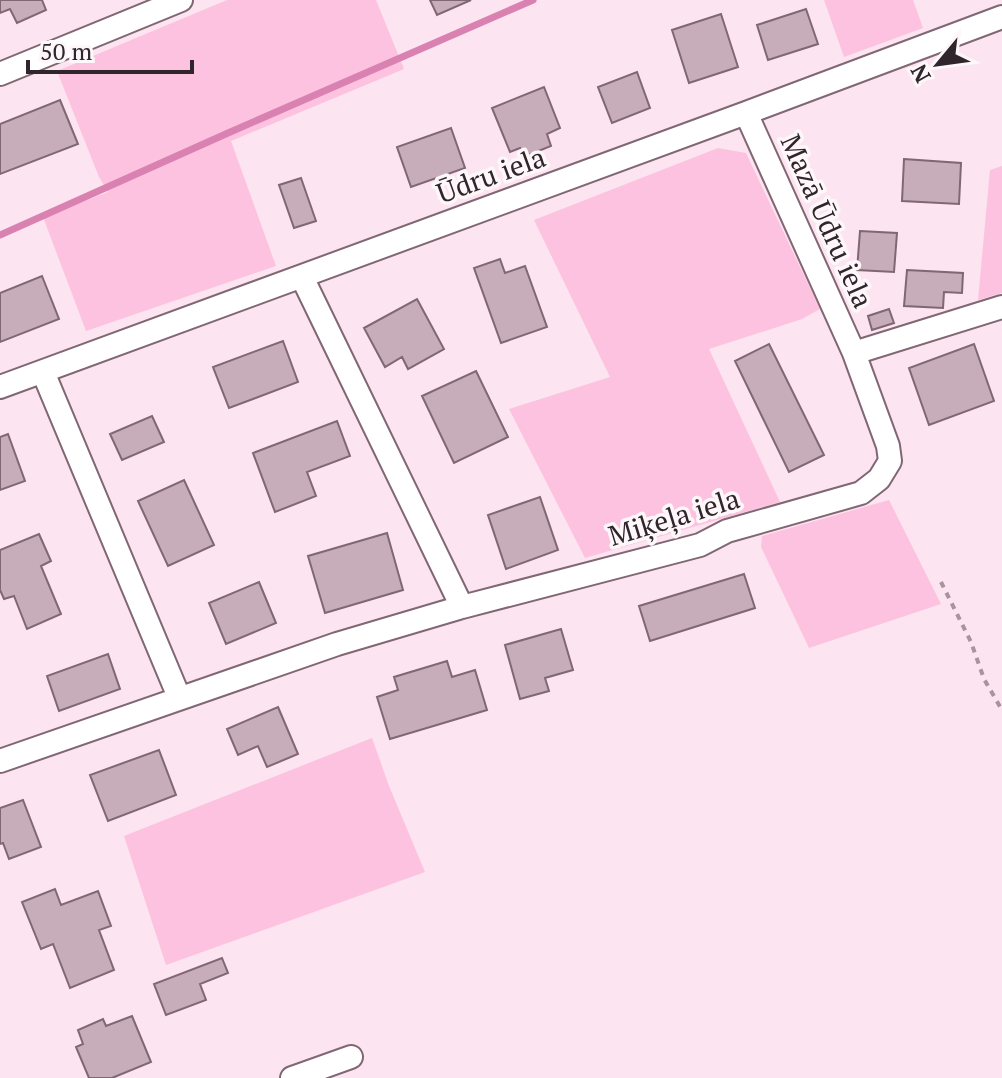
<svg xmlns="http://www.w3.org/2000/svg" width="1002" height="1078" viewBox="0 0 1002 1078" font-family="'PT Serif',serif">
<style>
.green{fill:#fdc2e0}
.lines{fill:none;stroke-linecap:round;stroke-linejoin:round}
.stream{stroke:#d982b2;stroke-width:7}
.building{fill:#c7acb9;stroke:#806773;stroke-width:2}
.minor-casing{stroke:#806773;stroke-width:26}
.path{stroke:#a7949e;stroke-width:4;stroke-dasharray:6 6;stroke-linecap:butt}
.minor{stroke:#fff;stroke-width:22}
.labels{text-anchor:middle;stroke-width:7;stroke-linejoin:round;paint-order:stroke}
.street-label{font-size:28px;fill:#30252b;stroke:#fdf7fa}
</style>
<rect width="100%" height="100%" fill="#fce4f0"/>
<!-- green -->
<path class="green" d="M 227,0 L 376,0 L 404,69 L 231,141 L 276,266 L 86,331 L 43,217 L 108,192 L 99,177 L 57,71 Z
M 824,0 L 913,0 L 923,28 L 844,57 Z
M 718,148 L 746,153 L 820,309 L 802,319 L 709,349 L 780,502 L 585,558 L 509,409 L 610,377 L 534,220 Z
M 1002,166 L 1002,293 L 978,300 L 990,170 Z
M 889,500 L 941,604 L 809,648 L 761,547 L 762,536 Z
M 372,738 L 389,786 L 425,872 L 166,965 L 124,836 Z"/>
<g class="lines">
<!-- stream -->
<path class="stream" d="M 0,235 L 228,133 L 533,0"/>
</g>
<!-- building -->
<path class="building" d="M 0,0 L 42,0 L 46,10 L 17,23 L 10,9 L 0,13 Z
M 430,0 L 471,0 L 437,15 Z
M 806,9 L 818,44 L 768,60 L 757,25 Z
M 721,14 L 738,67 L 689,83 L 672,30 Z
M 637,72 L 650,108 L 612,123 L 598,87 Z
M 544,87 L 560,128 L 547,134 L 551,146 L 526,156 L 520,148 L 510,152 L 492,108 Z
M 60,100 L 78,144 L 0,174 L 0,124 Z
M 451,128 L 465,168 L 411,187 L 397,147 Z
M 904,159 L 961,163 L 959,204 L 902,201 Z
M 301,178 L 316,221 L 294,228 L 279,185 Z
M 860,231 L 897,233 L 894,272 L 857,270 Z
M 500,259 L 505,273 L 525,266 L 547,327 L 501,343 L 474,268 Z
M 907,270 L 963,273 L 962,293 L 944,292 L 943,308 L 904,306 Z
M 42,276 L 59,319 L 0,342 L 0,293 Z
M 417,299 L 444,349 L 408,369 L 402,357 L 385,367 L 364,328 Z
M 889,309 L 894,323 L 872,330 L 868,316 Z
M 283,341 L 298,382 L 229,408 L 213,367 Z
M 769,344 L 824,455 L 789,472 L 735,361 Z
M 974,344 L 994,401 L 929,425 L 909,368 Z
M 476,371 L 508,437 L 454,463 L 422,396 Z
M 152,416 L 164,442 L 122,460 L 110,434 Z
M 337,421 L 350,456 L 307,472 L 316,496 L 275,512 L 253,453 Z
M 8,434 L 25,481 L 0,490 L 0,437 Z
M 184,480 L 214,545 L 168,566 L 138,501 Z
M 540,497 L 558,550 L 506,569 L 488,515 Z
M 387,533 L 403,590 L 325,613 L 308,556 Z
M 39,534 L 51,561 L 41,566 L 61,614 L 27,629 L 14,596 L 4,599 L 0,590 L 0,550 Z
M 744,574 L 755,608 L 650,641 L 639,606 Z
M 259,582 L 276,623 L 226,644 L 209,603 Z
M 561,629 L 573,670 L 545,678 L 549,691 L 520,699 L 505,645 Z
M 108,654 L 120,689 L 59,711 L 47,676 Z
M 447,661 L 452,677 L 475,670 L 487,710 L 390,739 L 377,697 L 398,690 L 394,677 Z
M 278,707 L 298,754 L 267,767 L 258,746 L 238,755 L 227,729 Z
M 159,750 L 176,795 L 108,821 L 90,775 Z
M 23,800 L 41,847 L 9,859 L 3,843 L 0,844 L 0,808 Z
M 55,889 L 61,905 L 98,891 L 111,926 L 99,930 L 114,970 L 70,988 L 53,944 L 41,949 L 22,902 Z
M 222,958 L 228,973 L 200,984 L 206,1000 L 166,1015 L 154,984 Z
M 132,1016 L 151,1062 L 112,1078 L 89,1078 L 76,1047 L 83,1044 L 78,1030 L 103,1019 L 106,1026 Z"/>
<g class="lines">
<defs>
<path id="minor" d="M 0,74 L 181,0
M 302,277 L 462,607
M 854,353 L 1002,307
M 43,372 L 179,697
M 0,387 L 746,113 L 1002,17
M 0,761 L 337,644 L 462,607 L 700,545 L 727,531 L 861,493 L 879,479 L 890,461 L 888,446 L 854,353 L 746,113
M 292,1078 L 351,1057"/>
</defs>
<!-- minor casing -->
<use href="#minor" class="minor-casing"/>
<!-- path -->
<path class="path" d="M 941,582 L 971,642 L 984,679 L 1002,710"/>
<!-- minor -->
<use href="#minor" class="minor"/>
</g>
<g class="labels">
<!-- street labels -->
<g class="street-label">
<text transform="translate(491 175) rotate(-20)" y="10">Ūdru iela</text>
<text transform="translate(827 221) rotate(66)" y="10">Mazā Ūdru iela</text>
<text transform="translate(674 517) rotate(-17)" y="10">Miķeļa iela</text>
</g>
</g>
<!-- north arrow -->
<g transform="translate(938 64) rotate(241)" stroke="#fdf7fa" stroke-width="6" paint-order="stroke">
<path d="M0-6L14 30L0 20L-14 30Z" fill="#30252b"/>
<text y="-12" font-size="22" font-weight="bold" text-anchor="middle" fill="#30252b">N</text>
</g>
<!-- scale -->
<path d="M28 60v12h164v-12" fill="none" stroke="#30252b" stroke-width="4"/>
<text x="40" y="60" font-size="24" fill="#30252b" stroke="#fdf7fa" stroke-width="6" paint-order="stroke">50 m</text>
</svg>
